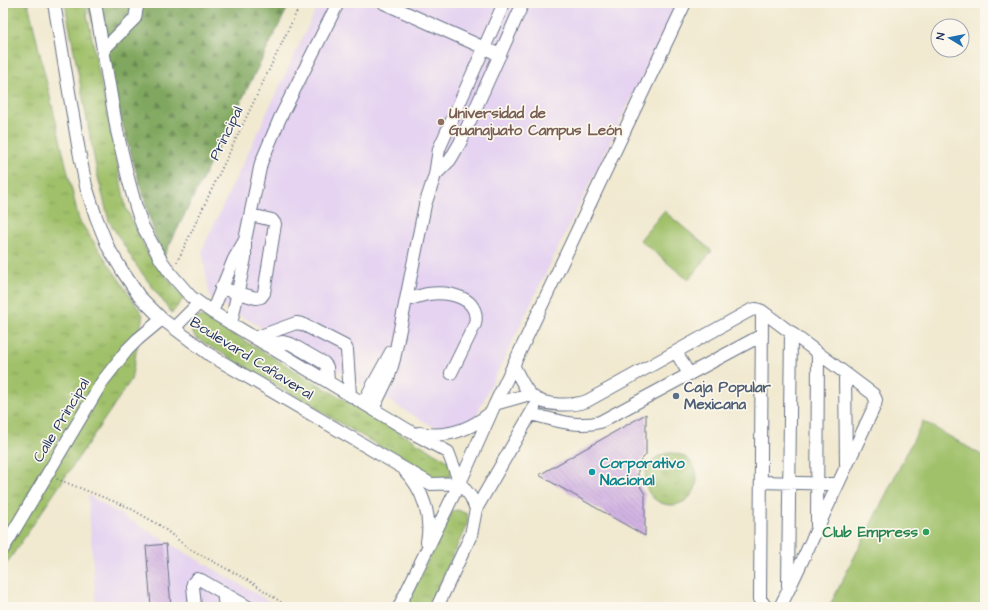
<svg xmlns="http://www.w3.org/2000/svg" width="988" height="610" viewBox="0 0 988 610" font-family="'Architects Daughter',sans-serif">
<style>
.built{fill:#e5d3f1}
.grass{fill:url(#grass-tufts);stroke:#5e7864}
.forest{fill:url(#forest-firs);stroke:#4e6b5e}
.garden{fill:#a0c16a;stroke:#5e7864}
.building{fill:url(#building-back-hatch)}
.lines{fill:none;stroke-linecap:round;stroke-linejoin:round}
.minor-casing{stroke:#667086;stroke-width:14}
.path{stroke:#667086;stroke-width:2;stroke-dasharray:1 3;stroke-linecap:butt}
.minor{stroke:#fff;stroke-width:12}
.education-dot{fill:#8d6e63;stroke:#fbf7ec;stroke-width:1.5}
.service-dot{fill:#5c6f8a;stroke:#fbf7ec;stroke-width:1.5}
.culture-dot{fill:#0f9aa8;stroke:#fbf7ec;stroke-width:1.5}
.leisure-dot{fill:#2e9e5b;stroke:#fbf7ec;stroke-width:1.5}
.labels{text-anchor:middle;stroke-width:3.5;stroke-linejoin:round;paint-order:stroke}
.education-label{font-size:15px;font-weight:bold;fill:#785e54;stroke:#fbf7ec;text-anchor:start}
.street-label{font-size:15px;fill:#1b2f5e;stroke:#fbf7ec}
.service-label{font-size:15px;font-weight:bold;fill:#4e5e75;stroke:#fbf7ec;text-anchor:start}
.culture-label{font-size:15px;font-weight:bold;fill:#0d838f;stroke:#fbf7ec;text-anchor:start}
.leisure-label{font-size:15px;font-weight:bold;fill:#27864d;stroke:#fbf7ec;text-anchor:end}
</style>
<defs>
<pattern id="grass-tufts" width="24" height="20" patternUnits="userSpaceOnUse"><rect width="24" height="20" fill="#a0c16a"/><path d="M3 7l-1-3M5 7V3M7 7l1-3M15 17l-1-3M17 17v-4M19 17l1-3" fill="none" stroke="#829d5a"/></pattern>
<pattern id="forest-firs" width="22" height="20" patternUnits="userSpaceOnUse"><rect width="22" height="20" fill="#80a75e"/><path d="M5 1l3.5 6h-7zM16 11l3.5 6h-7z" fill="#688851"/></pattern>
<pattern id="building-back-hatch" width="6" height="6" patternUnits="userSpaceOnUse"><rect width="6" height="6" fill="#d1b3e2"/><path d="M-1 5l2 2M0 0l6 6M5-1l2 2" fill="none" stroke="#b39ac4"/></pattern>
</defs>
<rect width="100%" height="100%" fill="#fbf7ec"/>
<filter id="ink" filterUnits="userSpaceOnUse"><feTurbulence type="fractalNoise" baseFrequency=".025" numOctaves="2"/><feDisplacementMap in="SourceGraphic" scale="8" xChannelSelector="R" yChannelSelector="G"/><feConvolveMatrix kernelMatrix="1 2 1 2 8 2 1 2 1" color-interpolation-filters="sRGB"/></filter>
<filter id="wash" filterUnits="userSpaceOnUse"><feTurbulence type="fractalNoise" baseFrequency=".012" numOctaves="4" result="noise"/><feDisplacementMap in="SourceGraphic" scale="16" xChannelSelector="R" yChannelSelector="G"/><feGaussianBlur stdDeviation="0.9" result="paint"/><feColorMatrix in="noise" values="0 0 0 0 0 0 0 0 0 0 0 0 0 0 0 0 0 1.4 0 .05"/><feComposite in="paint" operator="in"/></filter>
<g filter="url(#wash)">
<rect width="100%" height="100%" fill="#f1e9d0"/>
<!-- built -->
<path class="built" d="M 319,3 L 678,3 L 475,418 L 452,427 L 432,426 L 210,298 L 202,250 Z
M 88,495 L 179,549 L 279,607 L 96,607 Z"/>
<!-- grass -->
<path class="grass" d="M 3,3 L 28,3 L 79,220 L 143,315 L 131,380 L 3,569 Z
M 65,3 L 85,3 L 126,208 L 149,256 L 184,298 L 172,313 L 138,268 L 109,221 L 97,173 Z
M 200,317 L 206,318 L 448,461 L 453,469 L 449,478 L 437,480 L 196,338 C 190,331 191,326 194,318 Z
M645 479a26 26 0 1 1 52 0a26 26 0 1 1-52 0Z
M 458,510 L 467,514 L 468,522 L 429,607 L 405,607 L 452,511 Z"/>
<!-- forest -->
<path class="forest" d="M 87,3 L 290,3 L 162,260 Z"/>
<!-- garden -->
<path class="garden" d="M 664,211 L 712,251 L 688,280 L 640,240 Z
M 923,421 L 985,457 L 985,607 L 829,607 Z"/>
<g id="blocks">
<!-- building -->
<path class="building" d="M 646,414 L 646,455 L 641,460 L 638,469 L 638,478 L 641,488 L 645,494 L 645,536 L 539,475 Z
M 166,544 L 171,607 L 151,607 L 146,546 Z"/>
</g>
</g>
<g filter="url(#ink)">
<use href="#blocks" fill-opacity="0" stroke="#667086" stroke-width="1"/>
<g class="lines">
<defs>
<path id="minor" d="M 54,3 L 79,151 L 86,186 L 96,217 L 108,247 L 123,272 L 139,296 L 162,319 L 210,355 L 398,465 L 431,484 L 460,483
M 95,3 L 117,131 L 128,178 L 136,207 L 142,225 L 161,260 L 171,274 L 191,297 L 212,312 L 411,432 L 448,452 L 460,483 L 471,497 L 476,509
M 384,3 L 500,55
M 103,50 L 135,18 L 137,7 L 134,3
M 435,175 L 450,160 L 460,143 L 523,3
M 221,288 L 256,298 L 261,297 L 264,293 L 275,224 L 272,220 L 251,215
M 407,300 C 414,298 421,295 428,294 C 448,291 481,297 475,324 L 451,373
M 762,311 L 760,599 L 766,607
M 212,312 L 234,259 L 245,240
M 231,324 L 245,258 L 245,240 L 261,163 L 280,118 L 338,3
M 174,328 L 199,303
M 255,338 L 296,323 L 302,324 L 345,346 L 347,350 L 350,395
M 266,345 L 283,342 L 291,344 L 324,363 L 327,367 L 328,382
M 676,352 L 689,374
M 513,365 C 518,374 524,388 531,395 C 543,407 573,406 587,401 L 751,310 L 756,309 L 762,311 L 873,394 L 876,400 L 875,405 L 788,591 L 781,605 L 778,607
M 845,373 L 846,464
M 363,403 L 391,352
M 495,404 L 530,394
M 373,409 L 389,376 L 394,359 L 425,205 L 435,175 L 439,149 L 504,3
M 531,414 C 554,420 577,428 600,422 L 762,335
M 419,433 C 445,438 468,431 489,414
M 405,471 C 423,489 432,517 427,542
M 761,482 L 838,484
M 817,526 L 818,353
M 3,549 L 102,382 L 127,350 L 138,339 L 162,319
M 788,586 L 791,332
M 223,592 L 225,607
M 195,607 L 193,586 L 193,583 L 197,579 L 201,580 L 248,607
M 399,607 L 452,498 L 460,483 L 495,404 L 685,3
M 437,607 L 471,535 L 476,509 L 534,408"/>
</defs>
<!-- minor casing -->
<use href="#minor" class="minor-casing"/>
<!-- path -->
<path class="path" d="M 177,262 L 301,3
M 57,479 L 128,507 L 161,526 L 188,548 L 253,583 L 288,607"/>
<!-- minor -->
<use href="#minor" class="minor"/>
</g>
</g>
<!-- markers -->
<circle class="education-dot" cx="441" cy="122" r="4"/>
<circle class="service-dot" cx="676" cy="396" r="4"/>
<circle class="culture-dot" cx="592" cy="472" r="4"/>
<circle class="leisure-dot" cx="926" cy="532" r="4"/>
<g class="labels">
<!-- education labels -->
<g class="education-label">
<text x="449" y="118">Universidad de<tspan x="449" dy="17">Guanajuato Campus León</tspan></text>
</g>
<!-- street labels -->
<g class="street-label">
<text transform="translate(226 133) rotate(-64)" y="5">Principal</text>
<text transform="translate(252 358) rotate(32)" y="5">Boulevard Cañaveral</text>
<text transform="translate(61 420) rotate(-59)" y="5">Calle Principal</text>
</g>
<!-- service labels -->
<g class="service-label">
<text x="684" y="392">Caja Popular<tspan x="684" dy="17">Mexicana</tspan></text>
</g>
<!-- culture labels -->
<g class="culture-label">
<text x="600" y="468">Corporativo<tspan x="600" dy="17">Nacional</tspan></text>
</g>
<!-- leisure labels -->
<g class="leisure-label">
<text x="918" y="537">Club Empress</text>
</g>
</g>
<!-- margin -->
<rect width="988" height="610" fill="none" stroke="#fbf7ec" stroke-width="16"/>
<!-- north arrow -->
<g transform="translate(950 38) rotate(280)"><circle r="19" fill="#fbf7ec" stroke="#a1a7b3"/>
<path d="M0-3L7 15L0 10L-7 15Z" fill="#1f6fb2"/>
<text y="-6" font-size="11" font-weight="bold" text-anchor="middle" fill="#1b2f5e">N</text>
</g>
</svg>
